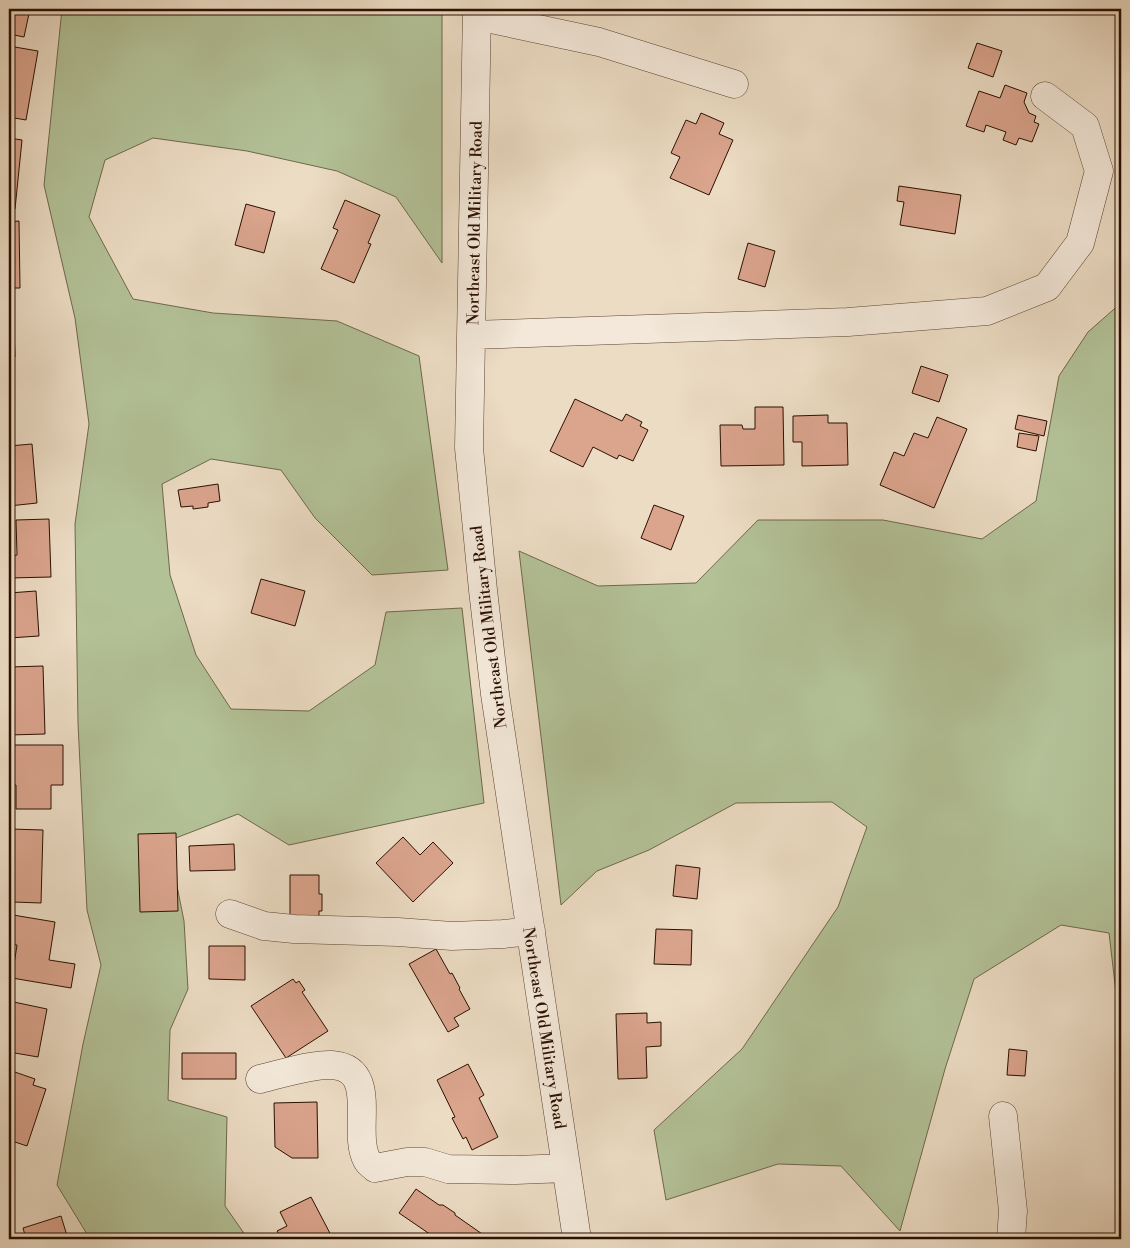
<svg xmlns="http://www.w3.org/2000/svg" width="1130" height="1248" viewBox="0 0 1130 1248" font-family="'Libre Bodoni',serif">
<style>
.green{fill:#b3c197;stroke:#6f684c}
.building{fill:#daa48d;stroke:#2b0f00}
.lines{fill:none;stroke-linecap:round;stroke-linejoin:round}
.minor-casing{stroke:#5b4231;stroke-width:29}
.minor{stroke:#f3e8d9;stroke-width:28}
.labels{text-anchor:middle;stroke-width:4;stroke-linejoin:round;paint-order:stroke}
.street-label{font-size:16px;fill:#2b0f00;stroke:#f3e8d9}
</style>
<rect width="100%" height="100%" fill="#ecdcc4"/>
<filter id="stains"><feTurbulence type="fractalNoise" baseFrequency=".004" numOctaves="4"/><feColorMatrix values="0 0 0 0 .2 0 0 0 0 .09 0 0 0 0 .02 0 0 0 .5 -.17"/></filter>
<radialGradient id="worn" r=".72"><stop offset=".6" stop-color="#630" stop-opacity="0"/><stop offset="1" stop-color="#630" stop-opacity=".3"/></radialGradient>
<!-- green -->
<path class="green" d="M 62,9 L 442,9 L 442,263 L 396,197 L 337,171 L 247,151 L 153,138 L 105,160 L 89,217 L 133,299 L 213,313 L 337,321 L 419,356 L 448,570 L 372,575 L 315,518 L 281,470 L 211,459 L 162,484 L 170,575 L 196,655 L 231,709 L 309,711 L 375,665 L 386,612 L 462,608 L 484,803 L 289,845 L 238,814 L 168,841 L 184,921 L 188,989 L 170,1030 L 168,1100 L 227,1117 L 225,1206 L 248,1239 L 90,1239 L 57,1185 L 83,1044 L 101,965 L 87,910 L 78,723 L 75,524 L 89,424 L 75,318 L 44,185 Z
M 1121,303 L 1121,1035 L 1109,933 L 1061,925 L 974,979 L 945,1069 L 900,1231 L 841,1166 L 778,1164 L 666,1200 L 654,1130 L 742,1049 L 838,907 L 867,827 L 832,802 L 736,803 L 649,850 L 597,871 L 561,905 L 519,551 L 598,586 L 696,583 L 758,520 L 883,520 L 982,539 L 1036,501 L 1059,376 L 1088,332 Z"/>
<!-- building -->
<path class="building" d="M 9,9 L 30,9 L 24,37 L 9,34 Z
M 977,43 L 1002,51 L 993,77 L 968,68 Z
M 9,46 L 38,51 L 26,120 L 9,117 Z
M 1005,85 L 1027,93 L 1024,102 L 1029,113 L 1036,116 L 1034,122 L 1039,124 L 1032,142 L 1019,138 L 1016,145 L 1003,140 L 1006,132 L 986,125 L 984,132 L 966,126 L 979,91 L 1000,98 Z
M 701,113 L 724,123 L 719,134 L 733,140 L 709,195 L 670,178 L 680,157 L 671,153 L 686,120 L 696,124 Z
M 9,138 L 22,140 L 15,209 L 9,209 Z
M 899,186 L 961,195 L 955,234 L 900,225 L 904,202 L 897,201 Z
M 345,200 L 380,215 L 368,243 L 371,244 L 354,283 L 321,269 L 338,230 L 333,228 Z
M 246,204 L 275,212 L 264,253 L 235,245 Z
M 19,221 L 20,288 L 9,288 L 9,222 Z
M 748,243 L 775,251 L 765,287 L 738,279 Z
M 13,298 L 15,357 L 9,357 L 9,299 Z
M 921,366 L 948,375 L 939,402 L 912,393 Z
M 9,378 L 12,378 L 14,431 L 9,432 Z
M 575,399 L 622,421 L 626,414 L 642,422 L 640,426 L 648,430 L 633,461 L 619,455 L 617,459 L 593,447 L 583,467 L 550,451 Z
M 755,407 L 783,407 L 784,465 L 721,466 L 720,425 L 742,425 L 743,429 L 755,429 Z
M 828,415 L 828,423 L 847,423 L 848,465 L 802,466 L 802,442 L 793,442 L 793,416 Z
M 1018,415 L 1047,421 L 1044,436 L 1015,429 Z
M 937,417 L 967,429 L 934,508 L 880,485 L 894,452 L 904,456 L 914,433 L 928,438 Z
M 1019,433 L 1039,436 L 1036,451 L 1017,447 Z
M 32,444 L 37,503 L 9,506 L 9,446 Z
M 218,484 L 220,501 L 208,503 L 208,507 L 193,509 L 193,506 L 181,507 L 178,490 Z
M 654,505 L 684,516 L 671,550 L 641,538 Z
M 49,519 L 51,577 L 9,578 L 9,556 L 17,555 L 16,520 Z
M 261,579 L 305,591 L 295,626 L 251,613 Z
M 36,591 L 39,636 L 9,638 L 9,593 Z
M 43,666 L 45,734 L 9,735 L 9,667 Z
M 9,745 L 63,745 L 63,785 L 51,785 L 51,809 L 16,809 L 16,785 L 9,785 Z
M 10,829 L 43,830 L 41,903 L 13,902 L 14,879 L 9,879 Z
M 176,833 L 178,911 L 140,912 L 138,834 Z
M 403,837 L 420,855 L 433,842 L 453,863 L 413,902 L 376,863 Z
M 234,844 L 235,870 L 190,871 L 189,846 Z
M 676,865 L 700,868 L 697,899 L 673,896 Z
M 290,875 L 319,875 L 319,894 L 322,894 L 322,911 L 319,911 L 319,923 L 290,923 Z
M 13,915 L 55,922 L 49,960 L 75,964 L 71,988 L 12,978 L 17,945 L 9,944 Z
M 656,929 L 692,930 L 691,965 L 654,964 Z
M 209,946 L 245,946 L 245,980 L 209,979 Z
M 436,949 L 450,974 L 452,973 L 460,988 L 459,989 L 470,1009 L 454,1018 L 459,1026 L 448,1032 L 409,964 Z
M 293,979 L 296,983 L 299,981 L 305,990 L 302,992 L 328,1031 L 286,1058 L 251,1006 Z
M 9,1001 L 47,1009 L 38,1057 L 9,1052 Z
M 647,1013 L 647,1023 L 661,1022 L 661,1046 L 646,1047 L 647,1078 L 618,1079 L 616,1014 Z
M 1009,1049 L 1027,1051 L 1025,1076 L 1007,1075 Z
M 182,1053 L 236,1053 L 236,1079 L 182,1079 Z
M 468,1064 L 484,1095 L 479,1098 L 498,1137 L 472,1150 L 466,1137 L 463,1139 L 452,1118 L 455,1117 L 437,1080 Z
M 9,1070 L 35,1079 L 33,1085 L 46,1089 L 27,1146 L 9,1140 Z
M 317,1102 L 318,1158 L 292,1158 L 275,1147 L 274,1103 Z
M 416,1189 L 439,1205 L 443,1205 L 455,1213 L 455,1215 L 485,1236 L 482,1239 L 437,1239 L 399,1213 Z
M 311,1197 L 333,1239 L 282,1239 L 277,1231 L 287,1226 L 280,1212 Z
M 61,1216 L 68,1239 L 26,1239 L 23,1228 Z"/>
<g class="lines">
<defs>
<path id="minor" d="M 477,9 L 469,448 L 483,590 L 495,694 L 577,1239
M 477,16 L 599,42 L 734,84
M 471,335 L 848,322 L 987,311 L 1047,287 L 1080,243 L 1099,171 L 1085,126 L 1045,96
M 230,914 L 264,926 L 294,929 L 398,932 L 452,936 L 503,934 L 531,931
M 260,1079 C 282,1074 311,1064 332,1065 C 381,1069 351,1131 367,1160 C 368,1163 372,1165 375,1168 L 407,1162 L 425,1162 L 448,1169 L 516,1170 L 566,1168
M 1003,1116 L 1013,1211 L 1011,1239"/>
</defs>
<!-- minor casing -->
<use href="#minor" class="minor-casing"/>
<!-- minor -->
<use href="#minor" class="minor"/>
</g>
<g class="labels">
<!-- street labels -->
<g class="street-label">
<text transform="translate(474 223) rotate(-89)" y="6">Northeast Old Military Road</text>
<text transform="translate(488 627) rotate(-97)" y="6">Northeast Old Military Road</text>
<text transform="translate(545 1028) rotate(81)" y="6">Northeast Old Military Road</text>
</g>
</g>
<!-- margin -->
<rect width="1130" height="1248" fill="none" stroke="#ecdcc4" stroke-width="30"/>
<rect x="10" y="10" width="1110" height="1228" fill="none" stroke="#2b0f00" stroke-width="2.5"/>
<rect x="15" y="15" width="1100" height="1218" fill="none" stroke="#2b0f00"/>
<rect width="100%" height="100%" filter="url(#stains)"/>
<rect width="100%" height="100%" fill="url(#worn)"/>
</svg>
